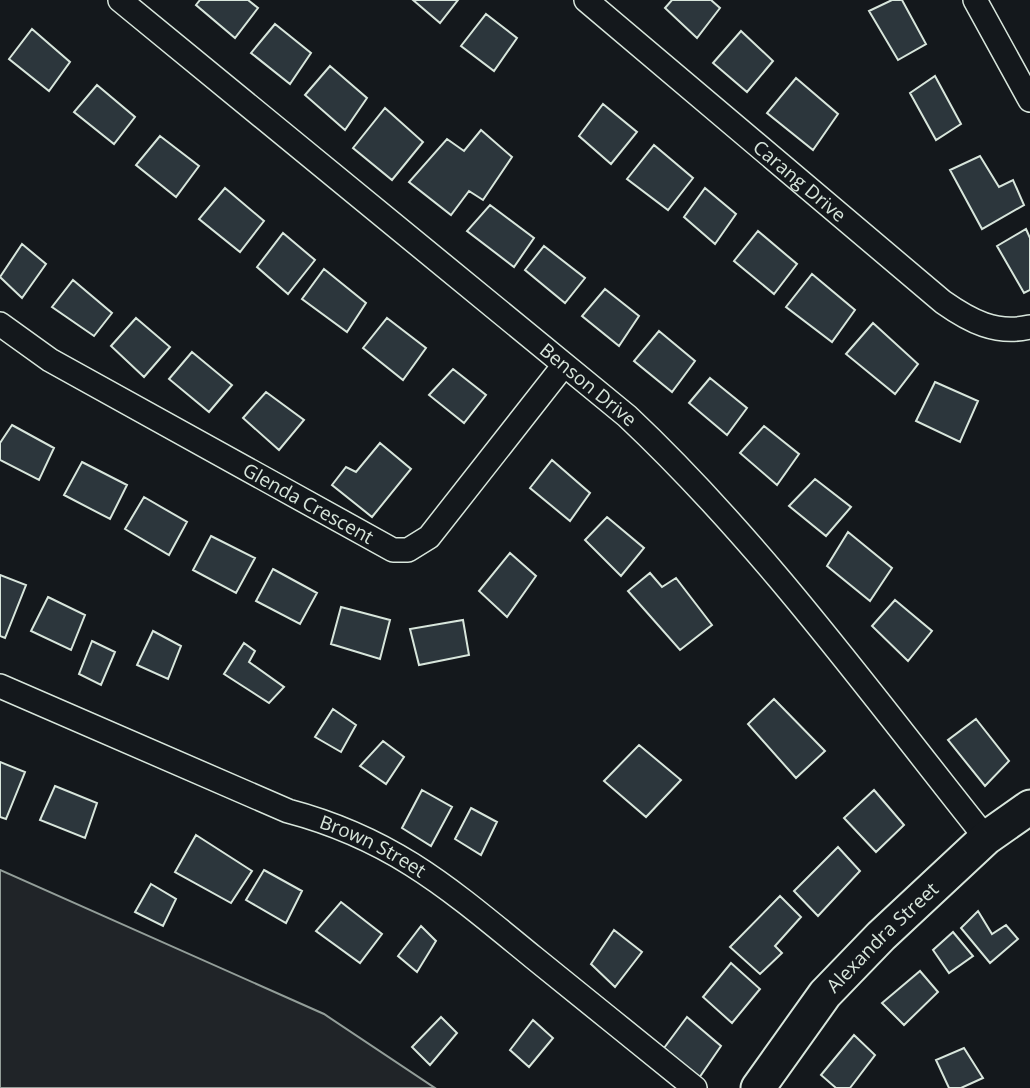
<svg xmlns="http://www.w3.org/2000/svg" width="1030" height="1088" viewBox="0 0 1030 1088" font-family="'Open Sans',sans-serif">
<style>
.green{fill:#202428;stroke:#939e99;stroke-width:2}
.building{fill:#2c363c;stroke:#d8e6dc;stroke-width:2}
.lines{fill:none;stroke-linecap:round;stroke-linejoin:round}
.minor-casing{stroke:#d8e6dc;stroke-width:26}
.secondary-casing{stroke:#d8e6dc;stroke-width:37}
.minor{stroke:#14181c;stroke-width:23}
.secondary{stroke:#14181c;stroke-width:33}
.labels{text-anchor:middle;stroke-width:5;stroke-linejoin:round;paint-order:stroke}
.street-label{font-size:19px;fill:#d8e6dc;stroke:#14181c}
</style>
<rect width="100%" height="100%" fill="#14181c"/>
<!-- green -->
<path class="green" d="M 0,870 L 324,1014 L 435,1088 L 0,1088 Z"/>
<!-- building -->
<path class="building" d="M 200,0 L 248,0 L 258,8 L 235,38 L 196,5 Z
M 413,0 L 458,0 L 440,23 Z
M 672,0 L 711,0 L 720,8 L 697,38 L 665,8 Z
M 892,0 L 902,0 L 926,44 L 898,60 L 869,11 Z
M 486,14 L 517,38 L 494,71 L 461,46 Z
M 275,24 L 311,53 L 290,84 L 251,53 Z
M 32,29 L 70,62 L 49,91 L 9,59 Z
M 741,31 L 773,61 L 747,92 L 713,63 Z
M 330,66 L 367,98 L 345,130 L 305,95 Z
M 935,76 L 961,124 L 936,140 L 910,93 Z
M 796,78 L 838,114 L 813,150 L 767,113 Z
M 97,85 L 135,117 L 114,144 L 74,112 Z
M 603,104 L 637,132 L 611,164 L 579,136 Z
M 385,108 L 423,142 L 392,180 L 353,148 Z
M 481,130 L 512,157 L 483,200 L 469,191 L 451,215 L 409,182 L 447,139 L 464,151 Z
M 160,136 L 199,166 L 176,197 L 136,165 Z
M 654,145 L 693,178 L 668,210 L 627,179 Z
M 980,156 L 999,187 L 1013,180 L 1024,205 L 982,229 L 950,170 Z
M 225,188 L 264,221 L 240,252 L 199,219 Z
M 705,188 L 736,214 L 715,244 L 684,217 Z
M 490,205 L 534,238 L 514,267 L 467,231 Z
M 1026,229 L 1030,238 L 1030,290 L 1024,293 L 997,246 Z
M 758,231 L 797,264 L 774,294 L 734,261 Z
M 283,233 L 315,260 L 288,294 L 257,267 Z
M 22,244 L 46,264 L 22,298 L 0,277 Z
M 544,246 L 585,278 L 565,303 L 525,270 Z
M 324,269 L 366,303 L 347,332 L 302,299 Z
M 812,274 L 855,310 L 832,342 L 786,307 Z
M 73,280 L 112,313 L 94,336 L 52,307 Z
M 605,289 L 639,316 L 619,346 L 582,316 Z
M 136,318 L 170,347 L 144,377 L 111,346 Z
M 387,318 L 426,348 L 403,380 L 363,348 Z
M 873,323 L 918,364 L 895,394 L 846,354 Z
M 659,331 L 695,361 L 672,392 L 634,361 Z
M 192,352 L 232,385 L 209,412 L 169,379 Z
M 453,369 L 486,395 L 464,423 L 429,395 Z
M 710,378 L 747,408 L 727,435 L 689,403 Z
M 935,382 L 978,401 L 960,442 L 916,421 Z
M 266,392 L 304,420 L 279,450 L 243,418 Z
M 12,425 L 54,448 L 39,480 L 0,460 L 0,443 Z
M 764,426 L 799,454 L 777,485 L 740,453 Z
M 380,443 L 411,469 L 372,517 L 332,485 L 346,467 L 356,472 Z
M 552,460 L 590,493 L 570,521 L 530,488 Z
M 82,462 L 127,485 L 110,519 L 64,495 Z
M 815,479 L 851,507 L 826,536 L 789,506 Z
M 144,497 L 187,522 L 169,555 L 125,529 Z
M 607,517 L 644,548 L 621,576 L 585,540 Z
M 848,532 L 892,568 L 870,601 L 827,566 Z
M 211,536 L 255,558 L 236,593 L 193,570 Z
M 510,553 L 536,576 L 507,617 L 479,591 Z
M 273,569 L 317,593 L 300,624 L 256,601 Z
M 650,573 L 662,587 L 676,578 L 712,625 L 680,650 L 628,591 Z
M 0,575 L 26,585 L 5,638 L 0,636 Z
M 48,597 L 85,615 L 71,650 L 31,631 Z
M 895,600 L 932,631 L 908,661 L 872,626 Z
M 341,607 L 390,620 L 380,659 L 331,644 Z
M 463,620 L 469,655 L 419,665 L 410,629 Z
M 153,631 L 181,646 L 168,679 L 137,665 Z
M 92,641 L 115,652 L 101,685 L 79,674 Z
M 244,643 L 255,651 L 249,662 L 284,687 L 269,703 L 224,674 Z
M 774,699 L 825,751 L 796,778 L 748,724 Z
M 333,709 L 356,725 L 341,752 L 315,737 Z
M 976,719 L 1009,761 L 985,786 L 948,740 Z
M 383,741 L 404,757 L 386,784 L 360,766 Z
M 639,745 L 681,780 L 646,817 L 604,781 Z
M 0,762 L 25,772 L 6,819 L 0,817 Z
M 55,786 L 97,803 L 85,838 L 40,820 Z
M 422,790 L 452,807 L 431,846 L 402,828 Z
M 874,790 L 904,825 L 876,852 L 844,818 Z
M 471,808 L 497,822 L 481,855 L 455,839 Z
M 196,835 L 252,871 L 231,903 L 175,872 Z
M 838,847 L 860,871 L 818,916 L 794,891 Z
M 264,870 L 302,891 L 286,923 L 246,900 Z
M 151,884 L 176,899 L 163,926 L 135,912 Z
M 780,896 L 801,917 L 775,946 L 782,953 L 760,974 L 730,947 Z
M 341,902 L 382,934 L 360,963 L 316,931 Z
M 978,911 L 992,934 L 1006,925 L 1018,939 L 990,963 L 961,928 Z
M 421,926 L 436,941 L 417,972 L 398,956 Z
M 614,930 L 642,952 L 615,987 L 591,964 Z
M 953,932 L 973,956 L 949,973 L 933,950 Z
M 731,963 L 760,989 L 732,1023 L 703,997 Z
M 920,971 L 938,992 L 904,1025 L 882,1003 Z
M 441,1017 L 457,1033 L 430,1065 L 412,1047 Z
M 687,1017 L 721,1046 L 699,1078 L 664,1048 Z
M 533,1020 L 553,1038 L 529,1067 L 510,1050 Z
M 854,1035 L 875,1055 L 850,1088 L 836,1088 L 821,1075 Z
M 964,1048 L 983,1078 L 961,1088 L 949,1088 L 936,1060 Z"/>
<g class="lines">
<defs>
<g id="minor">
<path id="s1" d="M 120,0 L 627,416 C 762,543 871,694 986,838"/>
<path id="s2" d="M 586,0 L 943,302 C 970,321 996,335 1030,327"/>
<path d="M 975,0 L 1030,100"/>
<path id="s3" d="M 0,324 L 50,360 L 393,550 L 408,550 L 429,537 L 564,365"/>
<path id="s4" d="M 0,686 L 288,811 C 394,839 451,890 533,957 C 587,1001 641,1044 695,1088"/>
</g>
<g id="secondary">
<path id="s5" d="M 758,1088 L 825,994 L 881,936 L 986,838 L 1030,807"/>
</g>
</defs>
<!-- minor casing -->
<use href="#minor" class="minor-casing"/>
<!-- secondary casing -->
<use href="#secondary" class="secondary-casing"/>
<!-- minor -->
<use href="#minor" class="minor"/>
<!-- secondary -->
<use href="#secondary" class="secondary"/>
</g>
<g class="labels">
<!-- street labels -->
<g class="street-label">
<text dy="7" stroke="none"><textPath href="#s2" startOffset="280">Carang Drive</textPath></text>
<text dy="7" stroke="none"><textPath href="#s1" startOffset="606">Benson Drive</textPath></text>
<text dy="7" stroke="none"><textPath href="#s3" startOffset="357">Glenda Crescent</textPath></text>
<text dy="7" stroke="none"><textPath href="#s4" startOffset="406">Brown Street</textPath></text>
<text dy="7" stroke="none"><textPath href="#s5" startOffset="196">Alexandra Street</textPath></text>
</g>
</g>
</svg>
